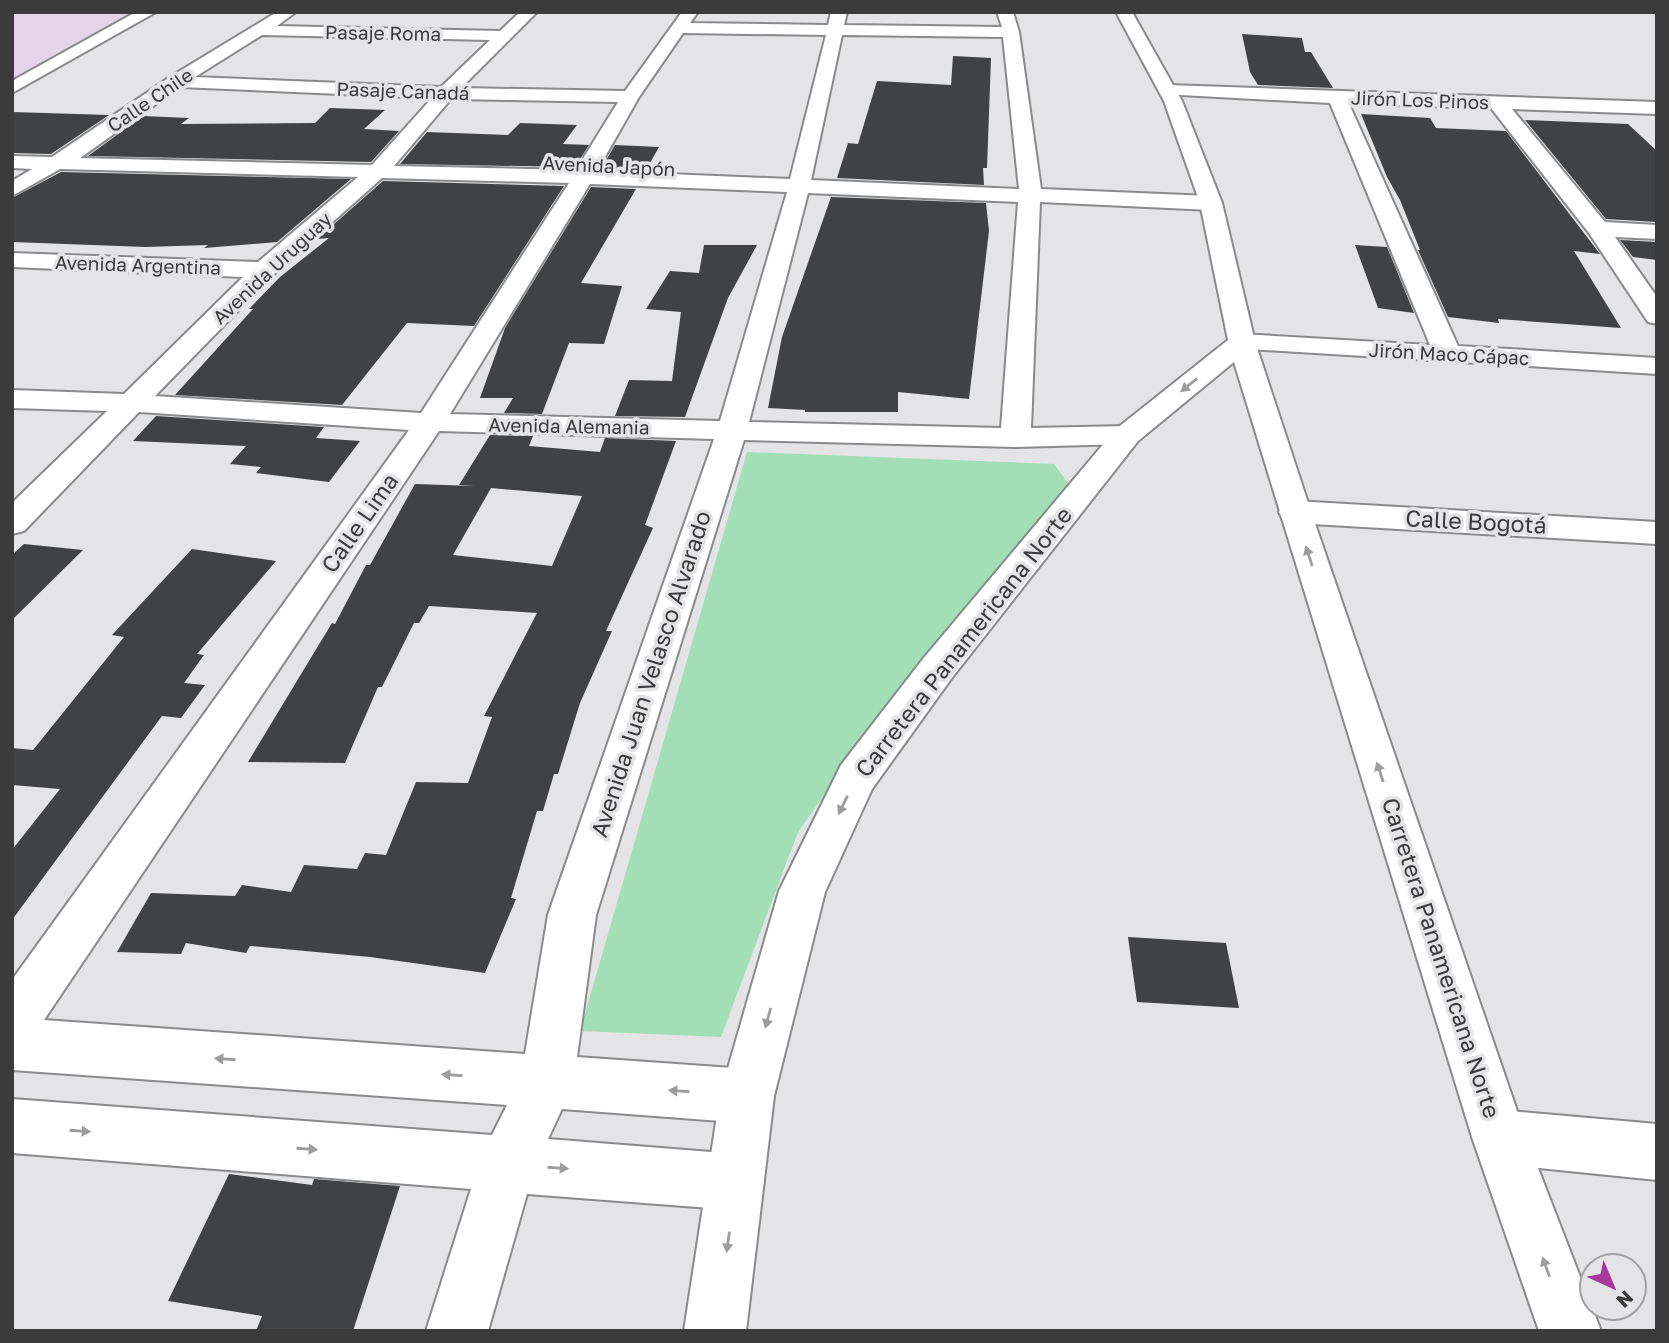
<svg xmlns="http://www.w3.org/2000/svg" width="1669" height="1343" viewBox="0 0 1669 1343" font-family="'Golos Text',sans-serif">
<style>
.education{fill:#e3d5e7}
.green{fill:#a2dfb7}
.building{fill:#414243;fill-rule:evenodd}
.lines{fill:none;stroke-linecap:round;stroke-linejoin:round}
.minor-casing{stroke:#898a8b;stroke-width:4}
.major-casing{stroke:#898a8b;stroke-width:4}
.minor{fill:#fff;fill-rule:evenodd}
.major{fill:#fff;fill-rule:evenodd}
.oneway{fill:#9d9d9e}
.labels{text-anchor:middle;stroke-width:7;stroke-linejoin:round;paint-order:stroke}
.far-street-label{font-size:19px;fill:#3b3b3c;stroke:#e4e4e6}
.street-label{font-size:23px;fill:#3b3b3c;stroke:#e4e4e6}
</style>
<rect width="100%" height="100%" fill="#e4e4e6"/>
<!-- education -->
<path class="education" d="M 12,12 L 135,12 L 12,80 Z"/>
<!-- green -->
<path class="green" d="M 747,452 L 1054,464 L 1068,483 L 1067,499 L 888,704 L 798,832 L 721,1037 L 580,1031 Z"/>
<!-- building -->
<path class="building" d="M 1242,34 L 1302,38 L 1305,52 L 1311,52 L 1333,88 L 1258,85 L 1250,72 Z
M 953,56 L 991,58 L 987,168 L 983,168 L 984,185 L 837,178 L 848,143 L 858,144 L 877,81 L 951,85 Z
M 330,108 L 385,110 L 364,129 L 399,131 L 371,162 L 88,156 L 143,116 L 189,118 L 181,124 L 315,123 Z
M 12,112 L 109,115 L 51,154 L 12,153 Z
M 1361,114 L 1430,118 L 1436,128 L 1506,131 L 1600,254 L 1574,251 L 1621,328 L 1498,319 L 1499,323 L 1448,317 L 1418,250 L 1420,250 L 1400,200 L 1387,177 Z
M 1525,120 L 1628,124 L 1657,151 L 1657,222 L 1606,219 Z
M 520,123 L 577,125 L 563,144 L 589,145 L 575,167 L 400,164 L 427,132 L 508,135 Z
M 615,145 L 659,147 L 646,170 L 601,169 Z
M 61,172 L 351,179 L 277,242 L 204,248 L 208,245 L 145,247 L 12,242 L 12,198 Z
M 383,181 L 564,186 L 474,326 L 407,323 L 342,405 L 175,395 L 253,309 L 249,309 L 280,277 L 329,238 L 317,239 Z
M 591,187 L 636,189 L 581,283 L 622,286 L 604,344 L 569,343 L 542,414 L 504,413 L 513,398 L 480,398 L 505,328 Z
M 831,197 L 986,203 L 989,231 L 969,399 L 898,392 L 898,412 L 805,412 L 805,410 L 768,408 L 782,337 Z
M 1620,240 L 1657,242 L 1657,260 L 1633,257 Z
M 704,245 L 757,245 L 728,298 L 685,417 L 615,416 L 629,380 L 672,381 L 681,312 L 646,309 L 670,271 L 699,273 Z
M 1355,245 L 1387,247 L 1414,313 L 1378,308 Z
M 156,416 L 324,427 L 316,438 L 360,441 L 329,482 L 256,473 L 261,467 L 230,464 L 246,446 L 133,441 Z
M 490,435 L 533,436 L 529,446 L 600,452 L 605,438 L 676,441 L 645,525 L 653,528 L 606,631 L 612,631 L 580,703 L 558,774 L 554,774 L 543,811 L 537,811 L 511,898 L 516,899 L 485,973 L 370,957 L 250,946 L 246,953 L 186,943 L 181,954 L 117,952 L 151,893 L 235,896 L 242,885 L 291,892 L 304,865 L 357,869 L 365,853 L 386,855 L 416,782 L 468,783 L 492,717 L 484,716 L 537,613 L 429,606 L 419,623 L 414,623 L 382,687 L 378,687 L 345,763 L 248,762 L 315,651 L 332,623 L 335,624 L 366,565 L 370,565 L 415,484 L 474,486 L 459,485 ZM 491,488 L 582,496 L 552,566 L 453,555 Z
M 24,544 L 83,550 L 12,620 L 12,555 Z
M 192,549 L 276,561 L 197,654 L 204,655 L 184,683 L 205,685 L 181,718 L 162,716 L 12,920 L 12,850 L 60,789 L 12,785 L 12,748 L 33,750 L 124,637 L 112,635 Z
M 1128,937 L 1226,943 L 1239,1008 L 1137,1002 Z
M 229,1174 L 312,1185 L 314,1179 L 400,1186 L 353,1331 L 256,1331 L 262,1316 L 168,1301 Z"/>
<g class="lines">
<defs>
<path id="minor" d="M 136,12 L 156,12 L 12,93 L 12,81 Z
M 277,12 L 296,12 L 277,26 L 500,31 L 520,12 L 537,12 L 461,88 L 625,91 L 682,12 L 698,12 L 690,23 L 828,25 L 831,12 L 847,12 L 844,25 L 1002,27 L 997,12 L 1013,12 L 1019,32 L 1041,189 L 1211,196 L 1219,198 L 1222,203 L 1219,208 L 1211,210 L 1040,202 L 1031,428 L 1127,426 L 1138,429 L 1142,435 L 1138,441 L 1127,444 L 1015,447 L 744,440 L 596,915 L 577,1057 L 747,1069 L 766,1077 L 774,1096 L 766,1115 L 747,1123 L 562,1109 L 548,1139 L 736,1154 L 756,1162 L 764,1182 L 756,1202 L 736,1210 L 527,1194 L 488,1331 L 426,1331 L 471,1189 L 12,1153 L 12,1099 L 492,1135 L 507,1105 L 12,1070 L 12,980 L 409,430 L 139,412 L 24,531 L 12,534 L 12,503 L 107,411 L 12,408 L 12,390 L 124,394 L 243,277 L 12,267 L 12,253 L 258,262 L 358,177 L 60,169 L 12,196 L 12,181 L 32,169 L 12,168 L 12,156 L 52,157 L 170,77 ZM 683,33 L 826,35 L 790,179 L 597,171 L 639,97 ZM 262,35 L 490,40 L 441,87 L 195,77 ZM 842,35 L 1003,37 L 1019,189 L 811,180 ZM 180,87 L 432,98 L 372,165 L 80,158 ZM 451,99 L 618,102 L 576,170 L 394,166 ZM 382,178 L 569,183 L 421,413 L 155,396 L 273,275 ZM 590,184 L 787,192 L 720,421 L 450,414 ZM 808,193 L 1018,202 L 1001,428 L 749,422 ZM 439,431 L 714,439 L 548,915 L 525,1054 L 44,1020 Z
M 1168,85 L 1657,102 L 1657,114 L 1512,109 L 1605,222 L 1657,225 L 1657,239 L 1615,237 L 1657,297 L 1657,324 L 1648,322 L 1589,233 L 1491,108 L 1349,104 L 1458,346 L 1657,358 L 1657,374 L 1232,348 L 1229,342 L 1232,336 L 1242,334 L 1430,345 L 1330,103 L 1162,94 L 1159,90 L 1162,86 Z
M 1295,501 L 1657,522 L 1657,544 L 1295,523 L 1283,520 L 1279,512 L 1283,504 Z
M 1499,1110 L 1657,1124 L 1657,1180 L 1499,1164 L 1480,1156 L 1472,1137 L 1480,1118 Z"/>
<path id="major" d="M 1116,12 L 1132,12 L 1182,101 L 1222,203 L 1255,342 L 1311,512 L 1526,1137 L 1601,1331 L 1539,1331 L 1472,1137 L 1234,362 L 1138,441 L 951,679 L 872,789 L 825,892 L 774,1096 L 746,1331 L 684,1331 L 720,1096 L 779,891 L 841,765 L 923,659 L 1116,429 L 1228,340 L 1200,203 L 1164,101 Z"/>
</defs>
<!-- minor casing -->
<use href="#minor" class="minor-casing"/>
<!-- major casing -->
<use href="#major" class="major-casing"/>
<!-- minor -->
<use href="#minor" class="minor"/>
<!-- major -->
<use href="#major" class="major"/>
</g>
<!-- one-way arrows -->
<defs><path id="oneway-solid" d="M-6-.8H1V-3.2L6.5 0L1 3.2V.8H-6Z" transform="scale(1.75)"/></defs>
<g class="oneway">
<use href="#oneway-solid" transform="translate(1189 385) rotate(141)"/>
<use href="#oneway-solid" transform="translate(1309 556) rotate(-108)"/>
<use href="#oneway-solid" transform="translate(1380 772) rotate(-108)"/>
<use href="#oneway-solid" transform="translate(843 805) rotate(116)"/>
<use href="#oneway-solid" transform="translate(768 1018) rotate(105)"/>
<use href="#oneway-solid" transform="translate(225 1059) rotate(-176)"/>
<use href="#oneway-solid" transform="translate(452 1075) rotate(-176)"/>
<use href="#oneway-solid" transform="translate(679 1091) rotate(-176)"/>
<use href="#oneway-solid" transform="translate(80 1131) rotate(4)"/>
<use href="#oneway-solid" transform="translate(307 1149) rotate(4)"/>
<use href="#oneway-solid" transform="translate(558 1168) rotate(4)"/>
<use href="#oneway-solid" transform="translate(728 1242) rotate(98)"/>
<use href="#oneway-solid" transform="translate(1546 1267) rotate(-110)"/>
</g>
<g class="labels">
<!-- far-street labels -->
<g class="far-street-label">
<text transform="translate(383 33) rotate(1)" y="7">Pasaje Roma</text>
<text transform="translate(403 91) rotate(2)" y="7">Pasaje Canadá</text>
<text transform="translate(150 100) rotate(-34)" y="7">Calle Chile</text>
<text transform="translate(1420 100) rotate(2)" y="7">Jirón Los Pinos</text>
<text transform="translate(609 166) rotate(3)" y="7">Avenida Japón</text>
<text transform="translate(138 265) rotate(2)" y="7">Avenida Argentina</text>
<text transform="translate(272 268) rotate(-43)" y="7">Avenida Uruguay</text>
<text transform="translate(1449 354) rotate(3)" y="7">Jirón Maco Cápac</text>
<text transform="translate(569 426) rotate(1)" y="7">Avenida Alemania</text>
</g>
<!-- street labels -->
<g class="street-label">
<text transform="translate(1476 522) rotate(3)" y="8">Calle Bogotá</text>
<text transform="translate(360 523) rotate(-55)" y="8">Calle Lima</text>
<text transform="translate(964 642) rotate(-52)" y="8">Carretera Panamericana Norte</text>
<text transform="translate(651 674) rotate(-72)" y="8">Avenida Juan Velasco Alvarado</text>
<text transform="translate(1441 958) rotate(72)" y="8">Carretera Panamericana Norte</text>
</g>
</g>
<!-- border -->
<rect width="1669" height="1343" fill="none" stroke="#3b3b3c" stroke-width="28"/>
<!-- north arrow -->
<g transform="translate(1613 1287) rotate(136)"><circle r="33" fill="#e4e4e6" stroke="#a0a0a2" stroke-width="2"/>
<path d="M0-5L12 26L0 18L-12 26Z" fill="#a63999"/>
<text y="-10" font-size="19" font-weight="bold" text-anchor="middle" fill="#3b3b3c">N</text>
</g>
</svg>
